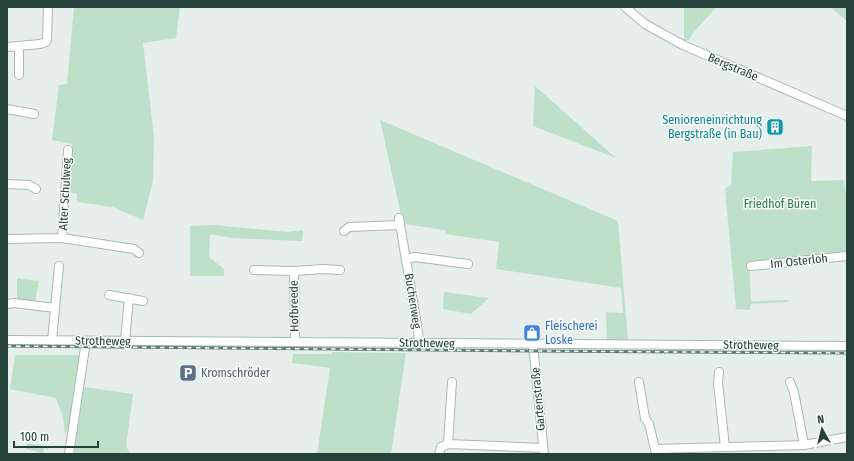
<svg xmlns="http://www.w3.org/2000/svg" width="854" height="461" viewBox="0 0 854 461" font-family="'Fira Sans Condensed',sans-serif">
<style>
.green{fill:#bfe0c8}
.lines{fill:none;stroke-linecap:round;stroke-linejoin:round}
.minor-casing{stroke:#a8b8b2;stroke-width:10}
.minor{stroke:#fff;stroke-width:8}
.rail-casing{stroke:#5f7d75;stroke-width:3}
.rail{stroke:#f7fbf9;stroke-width:1.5;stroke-dasharray:4.5;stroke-linecap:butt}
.labels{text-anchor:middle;stroke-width:3;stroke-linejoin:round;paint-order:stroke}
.street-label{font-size:12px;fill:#24423a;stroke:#f7fbf9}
.culture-label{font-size:12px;fill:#0d838f;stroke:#f7fbf9;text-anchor:end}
.park-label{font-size:12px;fill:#2d7a4b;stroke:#f7fbf9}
.shop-label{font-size:12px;fill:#366cbe;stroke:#f7fbf9;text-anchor:start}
.service-label{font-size:12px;fill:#4e5e75;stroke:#f7fbf9;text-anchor:start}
</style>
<rect width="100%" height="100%" fill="#e6efeb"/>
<!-- green -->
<path class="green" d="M 74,7 L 180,7 L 176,38 L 143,43 L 154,137 L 153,181 L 143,220 L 113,207 L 77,202 L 77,194 L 69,192 L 72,144 L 52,140 L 59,85 L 67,84 Z
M 684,7 L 716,7 L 715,9 L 693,33 L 689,40 L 684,41 Z
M 830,7 L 847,7 L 847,21 Z
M 535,86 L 616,158 L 533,126 Z
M 380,120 L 618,221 L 628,340 L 607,340 L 606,312 L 623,313 L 621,288 L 496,269 L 499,242 L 445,234 L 445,230 L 403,224 Z
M 812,146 L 811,181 L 844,180 L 847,204 L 847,253 L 749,262 L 751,301 L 789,300 L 788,302 L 751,304 L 750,310 L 736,309 L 725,189 L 731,184 L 733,152 Z
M 214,225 L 287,232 L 303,230 L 302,241 L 231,238 L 210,234 L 209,257 L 224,269 L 224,276 L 190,276 L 190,226 Z
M 17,278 L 39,281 L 35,302 L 17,300 Z
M 444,292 L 489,298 L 471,314 L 443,309 Z
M 332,352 L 406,353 L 391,454 L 317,454 L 330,368 L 292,363 L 293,354 L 332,354 Z
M 15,355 L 80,355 L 70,422 L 65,435 L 63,417 L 56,398 L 10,389 Z
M 84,387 L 133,394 L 126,446 L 130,454 L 74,454 Z
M 27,443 L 48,447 L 48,449 L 44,448 L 43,454 L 42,453 L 26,449 Z"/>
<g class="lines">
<defs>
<path id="minor" d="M 625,7 L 645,24 L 683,45 L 847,116
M 7,47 L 40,44 L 46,42 L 47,40 L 48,7
M 19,75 L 19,46
M 7,109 L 34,114
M 7,184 L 29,185 L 36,189
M 399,218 L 420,344
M 344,231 L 349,227 L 400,225
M 62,238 L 68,150
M 7,239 L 62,238 L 134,249 L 139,253
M 406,259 L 415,257 L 468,264
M 751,266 L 847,256
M 254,270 L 294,271 L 323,269 L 340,270
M 294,271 L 295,342
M 109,295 L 143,301
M 7,304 L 14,303 L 55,308
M 7,340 L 847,346
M 52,341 L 59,266
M 125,341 L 129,298
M 533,344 L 544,454
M 719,372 L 718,383 L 725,447
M 639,382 L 645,418 L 649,424 L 656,453
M 790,382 L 794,392 L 804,445
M 448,444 L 452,382
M 655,449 L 804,445 L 847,437
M 69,454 L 86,341
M 439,454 L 441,447 L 448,444 L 543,448"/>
</defs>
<!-- minor casing -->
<use href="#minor" class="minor-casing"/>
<!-- minor -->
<use href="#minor" class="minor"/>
<defs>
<path id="rail" d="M 7,346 L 534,351 L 847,353"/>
</defs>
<!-- rail casing -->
<use href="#rail" class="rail-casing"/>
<!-- rail -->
<use href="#rail" class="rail"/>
</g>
<!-- icons -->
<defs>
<symbol id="building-square" viewBox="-11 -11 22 22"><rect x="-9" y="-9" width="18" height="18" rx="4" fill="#0f9aa8" stroke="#f7fbf9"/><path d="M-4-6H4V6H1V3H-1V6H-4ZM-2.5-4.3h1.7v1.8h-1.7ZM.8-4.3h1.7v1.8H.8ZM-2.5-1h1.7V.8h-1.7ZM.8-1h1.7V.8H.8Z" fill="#fff"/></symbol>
<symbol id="shop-square" viewBox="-11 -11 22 22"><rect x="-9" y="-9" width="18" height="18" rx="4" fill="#3f7fe0" stroke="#f7fbf9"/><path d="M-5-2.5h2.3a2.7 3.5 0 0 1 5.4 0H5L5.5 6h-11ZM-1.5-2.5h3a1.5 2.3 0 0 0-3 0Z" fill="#fff"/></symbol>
<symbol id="parking-square" viewBox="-11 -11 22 22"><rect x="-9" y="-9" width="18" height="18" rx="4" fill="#5c6f8a" stroke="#f7fbf9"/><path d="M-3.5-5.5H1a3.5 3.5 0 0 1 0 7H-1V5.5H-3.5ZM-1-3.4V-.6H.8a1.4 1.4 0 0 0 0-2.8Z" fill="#fff"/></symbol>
</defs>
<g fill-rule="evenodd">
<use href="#building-square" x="765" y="117" width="20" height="20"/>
<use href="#shop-square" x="522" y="323" width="20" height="20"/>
<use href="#parking-square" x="178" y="363" width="20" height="20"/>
</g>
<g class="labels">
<!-- street labels -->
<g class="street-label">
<text transform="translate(733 67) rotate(23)" y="4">Bergstraße</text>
<text transform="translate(65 194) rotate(-87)" y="4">Alter Schulweg</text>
<text transform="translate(799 261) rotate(-6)" y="4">Im Osterloh</text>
<text transform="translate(413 301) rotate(81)" y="4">Buchenweg</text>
<text transform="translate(294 306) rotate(-91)" y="4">Hofbreede</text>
<text transform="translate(103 341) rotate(1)" y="4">Strotheweg</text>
<text transform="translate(427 343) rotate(1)" y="4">Strotheweg</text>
<text transform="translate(751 345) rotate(1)" y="4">Strotheweg</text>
<text transform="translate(538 399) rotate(-95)" y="4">Gartenstraße</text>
</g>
<!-- culture labels -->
<g class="culture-label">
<text x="762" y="124">Senioreneinrichtung<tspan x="762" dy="14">Bergstraße (in Bau)</tspan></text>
</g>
<!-- park labels -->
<g class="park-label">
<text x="780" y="208">Friedhof Büren</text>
</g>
<!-- shop labels -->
<g class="shop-label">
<text x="545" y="330">Fleischerei<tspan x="545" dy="14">Loske</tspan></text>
</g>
<!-- service labels -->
<g class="service-label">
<text x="201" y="377">Kromschröder</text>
</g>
</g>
<!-- border -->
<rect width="854" height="461" fill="none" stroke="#24423a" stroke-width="16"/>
<!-- north arrow -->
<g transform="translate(822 429) rotate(352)" stroke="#f7fbf9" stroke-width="3" paint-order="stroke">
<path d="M0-3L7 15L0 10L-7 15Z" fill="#24423a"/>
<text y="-6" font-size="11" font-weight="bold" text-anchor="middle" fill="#24423a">N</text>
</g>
<!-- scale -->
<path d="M14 441v6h84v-6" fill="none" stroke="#24423a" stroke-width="2"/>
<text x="20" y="441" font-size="12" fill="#24423a" stroke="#f7fbf9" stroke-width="3" paint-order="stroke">100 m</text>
</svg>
